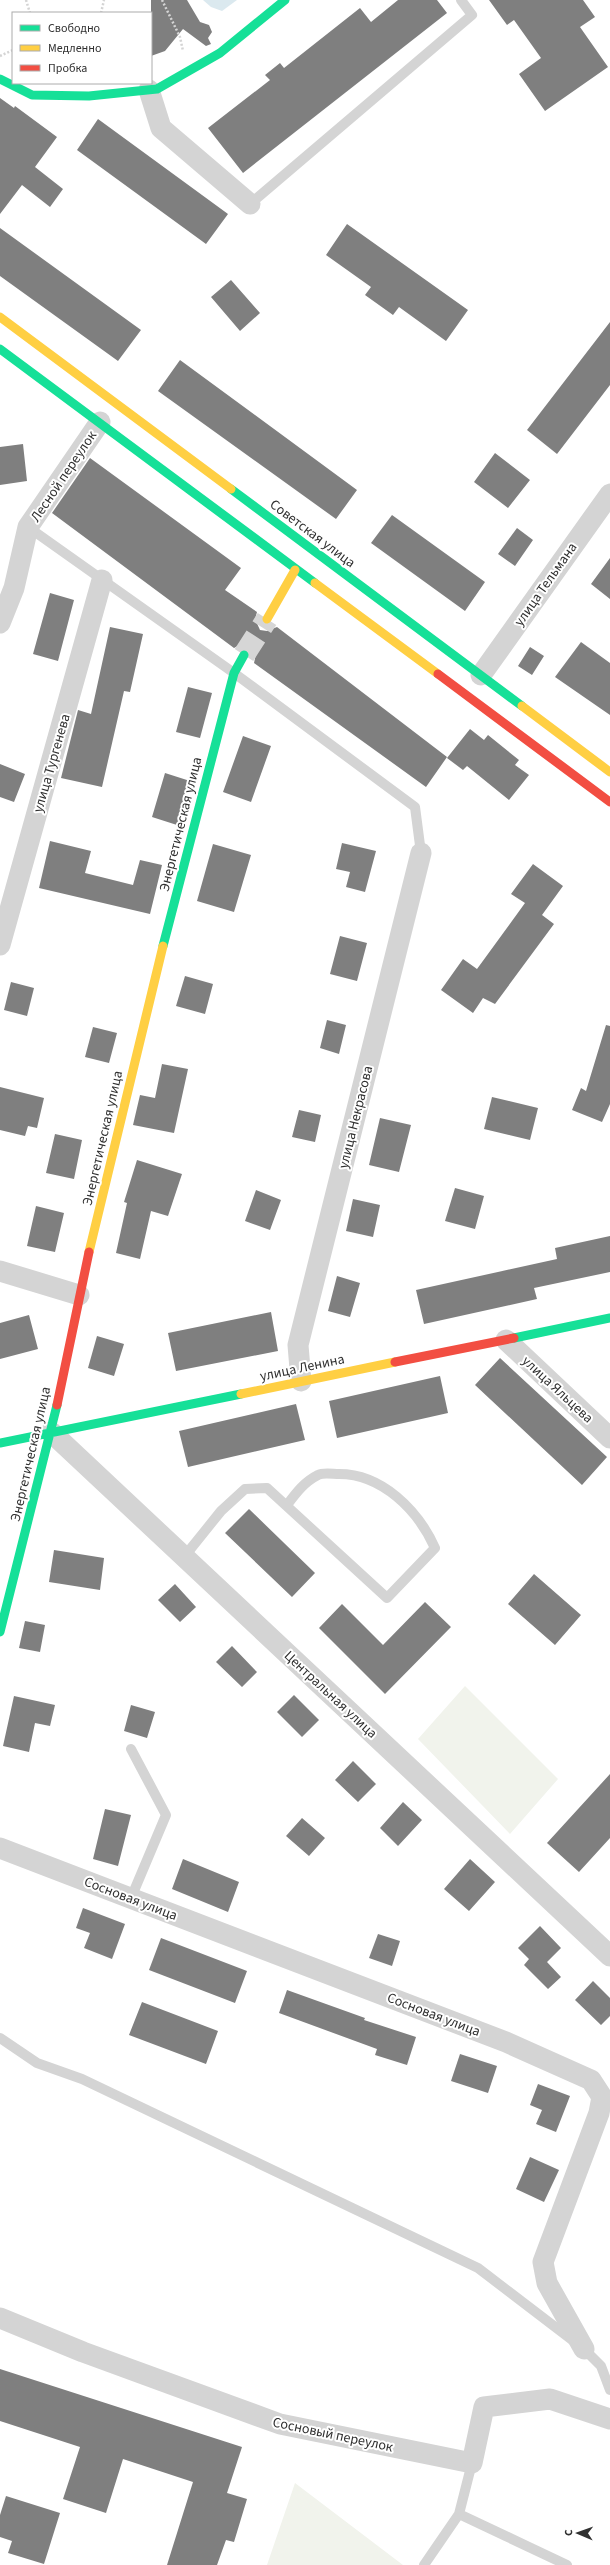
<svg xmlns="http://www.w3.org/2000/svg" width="610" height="2565" viewBox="0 0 610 2565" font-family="'Source Sans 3',sans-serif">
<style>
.green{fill:#f1f3ec}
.water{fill:#dbe9ef}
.building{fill:#7f7f7f}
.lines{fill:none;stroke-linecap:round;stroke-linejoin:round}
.secondary-tunnel{stroke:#d6d6d6;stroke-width:22;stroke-dasharray:22 11;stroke-linecap:butt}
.path{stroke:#d4d4d4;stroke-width:2.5;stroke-dasharray:2 2;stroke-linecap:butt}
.lane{stroke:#d4d4d4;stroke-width:10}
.street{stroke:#d4d4d4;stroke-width:21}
.fast{stroke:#16e098;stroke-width:9}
.slow{stroke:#ffcf43;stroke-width:9}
.jam{stroke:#f24e42;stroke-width:9}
.labels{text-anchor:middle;stroke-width:4;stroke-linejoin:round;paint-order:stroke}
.street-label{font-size:14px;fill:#303030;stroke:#fff}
</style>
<rect width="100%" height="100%" fill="#fff"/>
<!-- green -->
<path class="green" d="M 465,1686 L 558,1779 L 510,1834 L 418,1739 Z
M 295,2483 L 403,2565 L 267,2565 Z"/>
<!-- water -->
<path class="water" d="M 203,0 L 237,0 L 222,11 L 211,7 Z"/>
<!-- building -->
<path class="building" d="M 151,0 L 187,0 L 200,22 L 209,25 L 212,32 L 208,38 L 211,44 L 206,46 L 183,29 L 165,51 L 151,56 Z
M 398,0 L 437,0 L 447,13 L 243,173 L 208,128 L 270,80 L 265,75 L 280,63 L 284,68 L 360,8 L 371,22 Z
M 489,0 L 583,0 L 595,17 L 580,27 L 608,67 L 545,111 L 519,74 L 541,58 L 514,20 L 507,25 Z
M 0,98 L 14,108 L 15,106 L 57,137 L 35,167 L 63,189 L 50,207 L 22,185 L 0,214 Z
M 98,119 L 228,214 L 206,244 L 77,150 Z
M 347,224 L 468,310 L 446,341 L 399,307 L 393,315 L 365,295 L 371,287 L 326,255 Z
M 0,228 L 141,330 L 118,361 L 0,276 Z
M 231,280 L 260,313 L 240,331 L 211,297 Z
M 610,322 L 610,385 L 557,454 L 527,430 Z
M 180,360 L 357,490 L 336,519 L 158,391 Z
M 23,444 L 27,481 L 0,485 L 0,447 Z
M 495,453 L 530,480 L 508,508 L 474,482 Z
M 90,458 L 241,568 L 225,590 L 257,612 L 255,619 L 260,630 L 267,631 L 277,627 L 447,757 L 426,787 L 254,663 L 256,654 L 250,644 L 243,643 L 234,648 L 52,513 Z
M 392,515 L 485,582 L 465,611 L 371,543 Z
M 517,528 L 533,540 L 515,566 L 498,554 Z
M 610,558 L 610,599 L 591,584 Z
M 50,593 L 74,600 L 58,661 L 33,654 Z
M 110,627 L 143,634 L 130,692 L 124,691 L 102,787 L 61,778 L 78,710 L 91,714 Z
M 581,642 L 610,663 L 610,715 L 555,677 Z
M 530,647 L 544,656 L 532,675 L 518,666 Z
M 188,687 L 212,693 L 200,738 L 176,732 Z
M 470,729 L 484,740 L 488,735 L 519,760 L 515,765 L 529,775 L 509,800 L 467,766 L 463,770 L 447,758 Z
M 243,736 L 271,746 L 251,802 L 223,792 Z
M 0,764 L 25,774 L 14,802 L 0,797 Z
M 165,773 L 190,781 L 177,825 L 152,817 Z
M 50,841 L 91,851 L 85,873 L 133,885 L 140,860 L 162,865 L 150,914 L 39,888 Z
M 342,843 L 376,851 L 365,892 L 346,887 L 350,872 L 336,869 Z
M 213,844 L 251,855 L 234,912 L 197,901 Z
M 533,864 L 563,886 L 542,915 L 554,924 L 495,1004 L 483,998 L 473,1013 L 441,990 L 463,959 L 477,969 L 525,903 L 511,894 Z
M 340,936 L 367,943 L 357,981 L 330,974 Z
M 185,976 L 213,984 L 205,1014 L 176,1006 Z
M 11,982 L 34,988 L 27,1016 L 4,1010 Z
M 327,1020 L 346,1025 L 339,1054 L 320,1048 Z
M 606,1025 L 610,1026 L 610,1104 L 602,1122 L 572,1110 L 581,1088 L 586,1091 Z
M 93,1027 L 117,1033 L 109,1063 L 85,1057 Z
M 162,1064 L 188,1069 L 174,1133 L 133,1125 L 140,1095 L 155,1098 Z
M 0,1087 L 44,1098 L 37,1128 L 28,1126 L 25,1136 L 0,1130 Z
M 492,1097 L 538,1108 L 530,1140 L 484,1129 Z
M 299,1110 L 321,1115 L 315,1142 L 292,1137 Z
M 380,1118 L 411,1125 L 399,1172 L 369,1165 Z
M 55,1134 L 82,1140 L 74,1179 L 46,1173 Z
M 137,1160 L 182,1174 L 168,1216 L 151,1211 L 140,1259 L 116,1253 L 127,1203 L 124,1202 Z
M 455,1188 L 484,1196 L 475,1229 L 445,1221 Z
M 256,1190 L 281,1200 L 270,1230 L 245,1221 Z
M 353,1199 L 380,1205 L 373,1237 L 346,1231 Z
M 36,1206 L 64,1213 L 55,1252 L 27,1246 Z
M 610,1236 L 610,1272 L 534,1288 L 537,1299 L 424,1324 L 416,1290 L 557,1259 L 555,1248 Z
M 337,1276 L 360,1283 L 350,1317 L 328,1311 Z
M 271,1312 L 278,1351 L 176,1371 L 168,1333 Z
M 29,1315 L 38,1349 L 0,1359 L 0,1323 Z
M 97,1336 L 124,1344 L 114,1376 L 88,1368 Z
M 500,1358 L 607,1457 L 582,1485 L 475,1385 Z
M 440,1376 L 448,1413 L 337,1438 L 329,1401 Z
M 296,1404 L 305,1440 L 188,1467 L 179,1431 Z
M 249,1509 L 315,1573 L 292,1597 L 225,1533 Z
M 54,1550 L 104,1558 L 100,1590 L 49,1582 Z
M 534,1574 L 581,1615 L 555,1645 L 508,1604 Z
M 175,1584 L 196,1607 L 180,1622 L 158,1600 Z
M 425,1602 L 451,1627 L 385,1694 L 319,1628 L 342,1604 L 383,1645 Z
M 25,1621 L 45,1625 L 40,1652 L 19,1648 Z
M 232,1646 L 257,1672 L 242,1687 L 216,1662 Z
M 294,1695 L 319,1720 L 302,1737 L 277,1712 Z
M 14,1696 L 55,1705 L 50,1726 L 35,1723 L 29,1752 L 3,1746 Z
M 131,1705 L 155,1712 L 147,1738 L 124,1731 Z
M 353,1761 L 376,1784 L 358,1802 L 335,1780 Z
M 610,1774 L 610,1838 L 579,1872 L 547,1843 Z
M 403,1802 L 422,1820 L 398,1846 L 380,1828 Z
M 105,1809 L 131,1815 L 118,1866 L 93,1859 Z
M 302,1818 L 325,1838 L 309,1856 L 286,1836 Z
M 183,1859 L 239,1882 L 228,1912 L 172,1889 Z
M 470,1859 L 495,1882 L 469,1911 L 444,1889 Z
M 83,1908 L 125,1924 L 112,1959 L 84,1948 L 90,1933 L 76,1928 Z
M 540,1926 L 561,1948 L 547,1962 L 561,1977 L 548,1989 L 524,1965 L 529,1959 L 518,1948 Z
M 378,1934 L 400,1941 L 392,1966 L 369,1958 Z
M 161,1938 L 247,1971 L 235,2003 L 149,1970 Z
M 593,1981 L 610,1998 L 610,2016 L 601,2025 L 575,2000 Z
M 287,1990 L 365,2018 L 364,2020 L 416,2037 L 407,2065 L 375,2055 L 377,2049 L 279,2013 Z
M 142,2002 L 218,2031 L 206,2064 L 129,2035 Z
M 460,2054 L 497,2066 L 488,2093 L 451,2081 Z
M 538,2084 L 570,2096 L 556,2132 L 536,2124 L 542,2110 L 530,2105 Z
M 530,2157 L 559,2170 L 544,2202 L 516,2189 Z
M 0,2369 L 242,2447 L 227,2493 L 247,2499 L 234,2542 L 226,2540 L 217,2565 L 167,2565 L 193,2482 L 123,2459 L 106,2513 L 63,2499 L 80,2447 L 0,2421 Z
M 6,2496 L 60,2513 L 44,2564 L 8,2553 L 12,2541 L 0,2537 L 0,2515 Z"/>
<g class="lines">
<!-- secondary-tunnel -->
<path class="secondary-tunnel" d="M 244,655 L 267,619"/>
<!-- path -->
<path class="path" d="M 26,0 L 30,13
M 162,0 L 180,37 L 183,51
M 101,13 L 104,0
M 0,56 L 13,50"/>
<!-- lane -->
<path class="lane" d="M 250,204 L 472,15 L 461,0
M 28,527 L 234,673 L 415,807 L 421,853
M 184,1557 L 221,1511 L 245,1489 L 267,1488 L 387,1598 L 435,1548 C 418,1510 382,1474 339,1474 C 333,1474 323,1472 318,1475 C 304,1482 296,1493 287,1505
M 131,1749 L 166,1815 L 131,1898
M 0,2038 L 37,2063 L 82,2079 L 478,2268 L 584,2349 L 601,2366 L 610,2390
M 459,2514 L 567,2565
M 424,2565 L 459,2514 L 472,2463"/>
<!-- street -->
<path class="street" d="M 149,90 L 161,128 L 250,204
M 0,623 L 14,588 L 28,527 L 100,422
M 481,675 L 610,494
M 0,945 L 102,580
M 0,1271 L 79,1295
M 506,1340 L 610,1438
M 301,1381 L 298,1345 L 421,853
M 51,1432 L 610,1956
M 0,1848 L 506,2042 L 591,2080 L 602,2097 L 599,2113 L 543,2262 L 547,2283 L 584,2349
M 0,2318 L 83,2352 L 280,2424 L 472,2463 L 484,2407 L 550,2399 L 610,2419"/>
<!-- fast -->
<path class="fast" d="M 0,79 L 32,95 L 89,96 L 157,89 L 220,53 L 285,0
M 0,349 L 315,583
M 231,489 L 522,706
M 163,946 L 234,673 L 244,655
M 514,1338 L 610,1318
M 0,1443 L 241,1394
M 0,1632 L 57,1405"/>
<!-- slow -->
<path class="slow" d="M 0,317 L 231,489
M 315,583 L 438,674
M 267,619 L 295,570
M 522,706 L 610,772
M 89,1252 L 163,946
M 241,1394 L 395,1362"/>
<!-- jam -->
<path class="jam" d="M 438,674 L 610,802
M 395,1362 L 514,1338
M 57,1405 L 89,1252"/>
</g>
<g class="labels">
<!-- street labels -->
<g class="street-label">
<text transform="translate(63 476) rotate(-56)" y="5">Лесной переулок</text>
<text transform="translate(313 533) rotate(37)" y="5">Советская улица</text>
<text transform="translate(545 584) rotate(-55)" y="5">улица Тельмана</text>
<text transform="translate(51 763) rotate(-74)" y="5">улица Тургенева</text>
<text transform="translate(180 824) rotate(-76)" y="5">Энергетическая улица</text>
<text transform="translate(355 1117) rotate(-76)" y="5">улица Некрасова</text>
<text transform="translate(102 1138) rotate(-77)" y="5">Энергетическая улица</text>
<text transform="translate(302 1367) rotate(-12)" y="5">улица Ленина</text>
<text transform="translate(558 1389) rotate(43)" y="5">улица Яльцева</text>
<text transform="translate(30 1454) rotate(-77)" y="5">Энергетическая улица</text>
<text transform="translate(331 1694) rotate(43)" y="5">Центральная улица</text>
<text transform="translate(131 1898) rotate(21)" y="5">Сосновая улица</text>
<text transform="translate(434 2014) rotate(21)" y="5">Сосновая улица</text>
<text transform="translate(333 2434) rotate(12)" y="5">Сосновый переулок</text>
</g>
</g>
<!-- legend -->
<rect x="12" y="12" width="140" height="72" fill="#ffffff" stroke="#acacac"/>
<rect x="20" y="25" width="20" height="6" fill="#16e098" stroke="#acacac"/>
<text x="48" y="32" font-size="12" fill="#303030">Свободно</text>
<rect x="20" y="45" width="20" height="6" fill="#ffcf43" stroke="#acacac"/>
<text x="48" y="52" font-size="12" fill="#303030">Медленно</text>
<rect x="20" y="65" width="20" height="6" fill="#f24e42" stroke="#acacac"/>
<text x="48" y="72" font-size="12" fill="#303030">Пробка</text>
<!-- north arrow -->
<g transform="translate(578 2533) rotate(272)" stroke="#ffffff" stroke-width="3" paint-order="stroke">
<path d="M0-3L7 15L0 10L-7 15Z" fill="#303030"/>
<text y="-6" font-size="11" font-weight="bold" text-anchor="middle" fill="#303030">С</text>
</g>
</svg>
